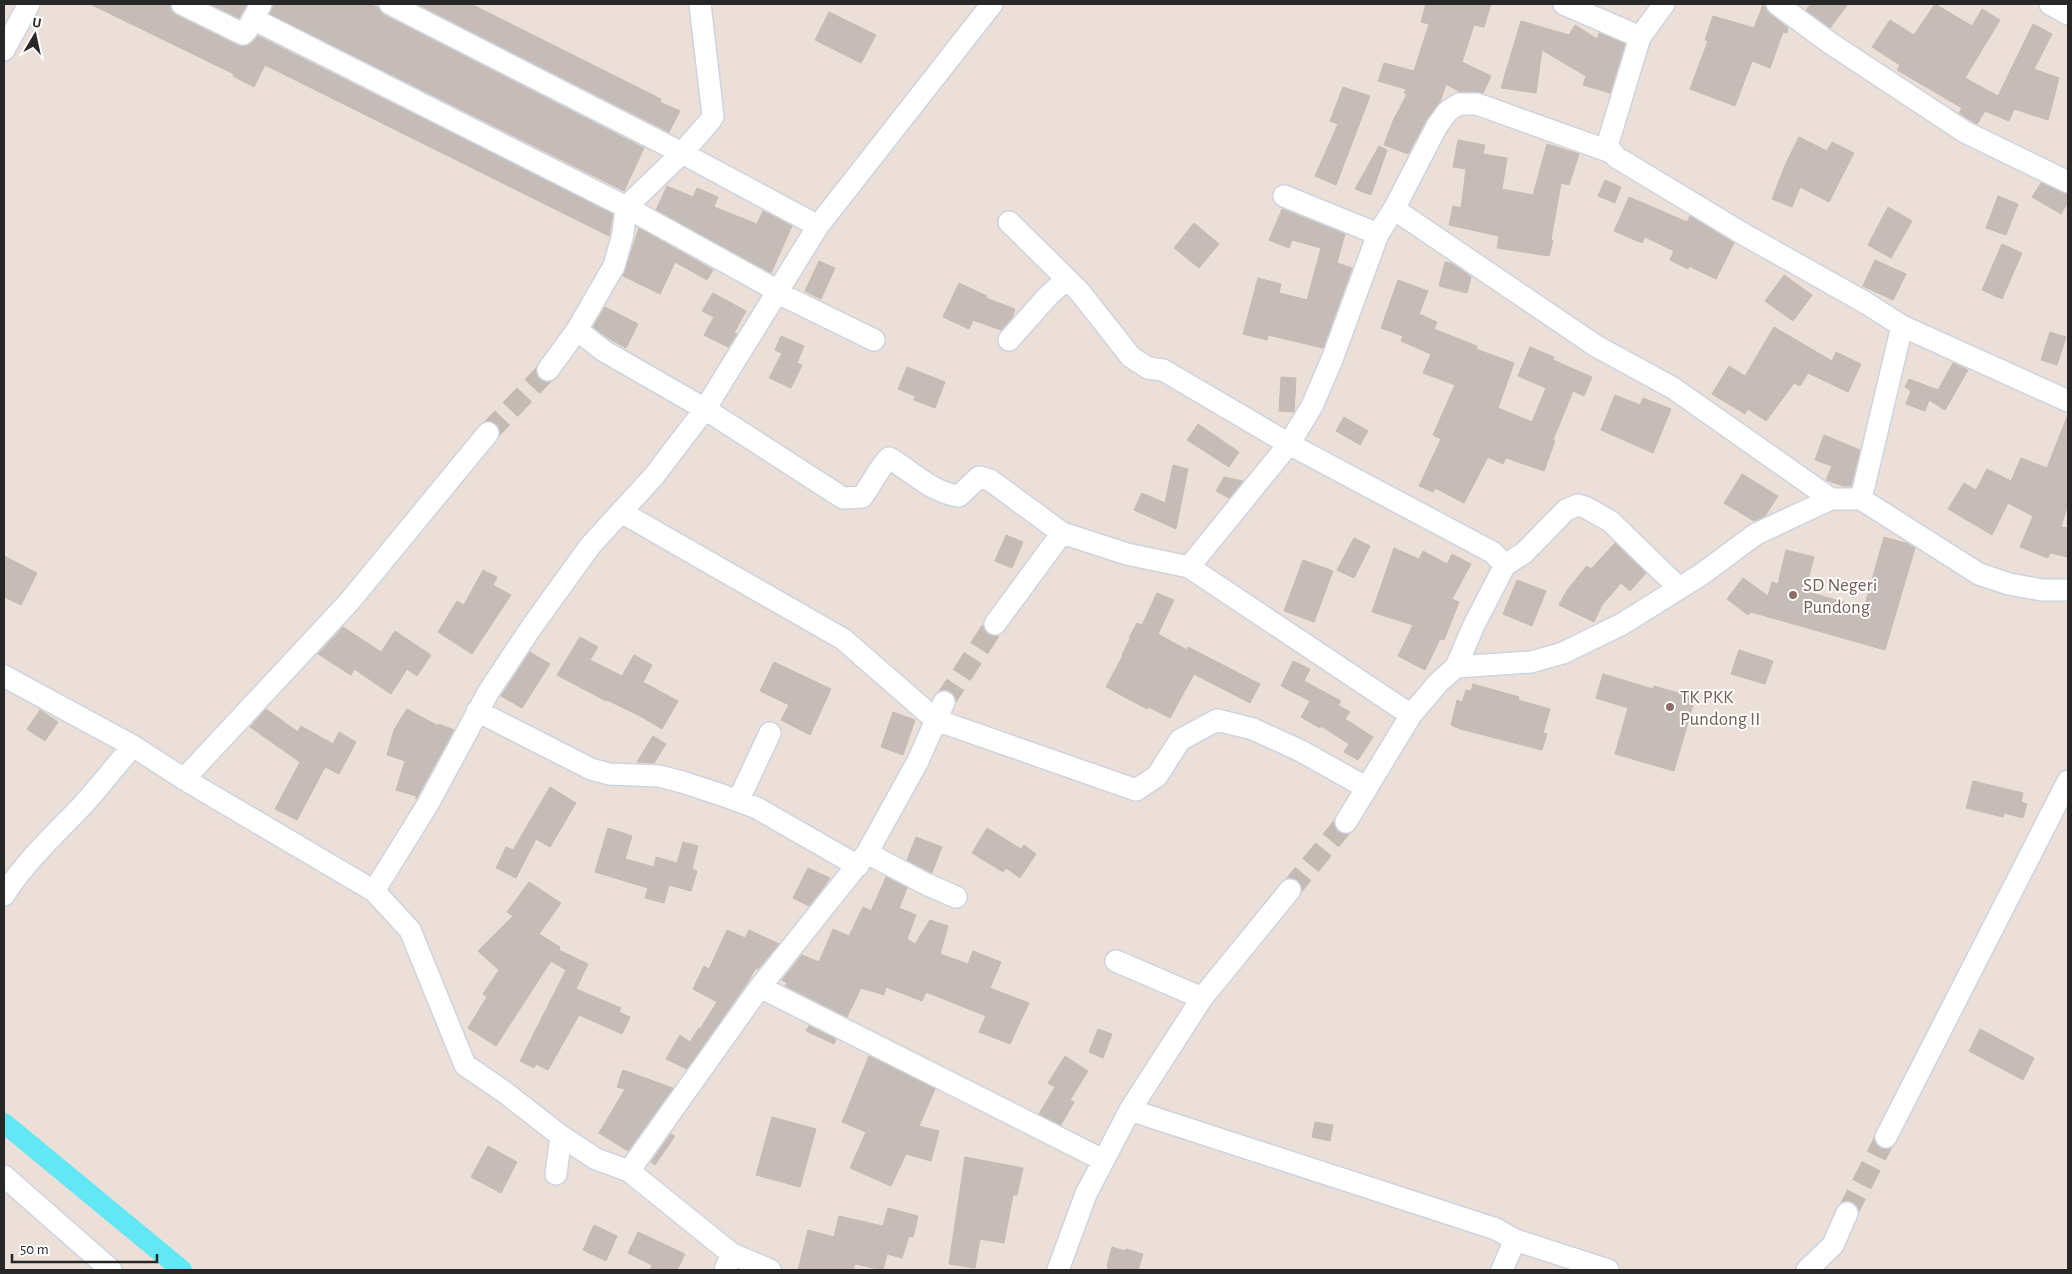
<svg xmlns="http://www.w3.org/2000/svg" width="2072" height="1274" viewBox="0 0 2072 1274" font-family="'Alegreya Sans',sans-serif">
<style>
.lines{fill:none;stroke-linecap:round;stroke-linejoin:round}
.canal{stroke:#62e7f5;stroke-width:20}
.building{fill:#c6bcb7;stroke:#c6bbb1}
.minor-tunnel{stroke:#c4bab4;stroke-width:21;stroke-dasharray:21 11;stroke-linecap:butt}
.minor-casing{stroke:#ccd4e1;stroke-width:24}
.minor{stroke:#fff;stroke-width:21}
.education-dot{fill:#8d6e63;stroke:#fff;stroke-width:2}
.labels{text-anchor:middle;stroke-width:4;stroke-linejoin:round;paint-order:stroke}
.education-label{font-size:19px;fill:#785e54;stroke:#fff;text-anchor:start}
</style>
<rect width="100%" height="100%" fill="#ebdfd7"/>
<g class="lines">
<!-- canal -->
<path class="canal" d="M 4,1123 L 182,1270"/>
</g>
<!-- building -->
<path class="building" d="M 90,4 L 170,4 L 171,11 L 176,15 L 237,45 L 246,46 L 252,43 L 258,36 L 613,214 L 609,236 L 265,65 L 254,87 L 233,76 L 234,74 Z
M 210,4 L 247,4 L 239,18 Z
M 273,4 L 370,4 L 379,8 L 384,15 L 644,148 L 624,191 L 270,14 Z
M 417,4 L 471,4 L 661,99 L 660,102 L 680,111 L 669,132 Z
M 1426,4 L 1491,4 L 1484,27 L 1474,25 L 1462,62 L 1491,76 L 1483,93 L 1460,92 L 1446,84 L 1440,102 L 1426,120 L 1408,154 L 1384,145 L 1393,121 L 1407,94 L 1404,93 L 1406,89 L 1378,81 L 1384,63 L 1414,71 L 1429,24 L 1421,22 Z
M 1811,4 L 1848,4 L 1830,28 L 1806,10 Z
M 1935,4 L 1972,26 L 1982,9 L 2000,20 L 1965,78 L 1998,96 L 2033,24 L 2052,34 L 2034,69 L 2059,78 L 2048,120 L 2014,109 L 2009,121 L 1985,111 L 1977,124 L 1959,113 L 1962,108 L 1897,70 L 1900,65 L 1872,47 L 1890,20 L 1914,35 Z
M 1763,5 L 1770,14 L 1788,28 L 1787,33 L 1783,32 L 1770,68 L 1752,61 L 1735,106 L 1690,89 L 1708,41 L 1705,40 L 1713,16 L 1754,28 Z
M 829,12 L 876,35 L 861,63 L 815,40 Z
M 1521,21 L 1569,35 L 1575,25 L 1597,39 L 1599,33 L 1625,44 L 1610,93 L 1583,85 L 1586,76 L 1542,50 L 1536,93 L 1501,88 Z
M 1343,87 L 1370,96 L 1336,185 L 1315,176 L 1338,124 L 1330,121 Z
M 1799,137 L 1827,151 L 1832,142 L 1854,153 L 1829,202 L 1800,187 L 1792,207 L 1772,199 L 1786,163 Z
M 1458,140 L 1485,145 L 1483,154 L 1507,158 L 1502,189 L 1533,195 L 1547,144 L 1579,154 L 1569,185 L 1561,183 L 1551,239 L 1553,241 L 1549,256 L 1497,248 L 1499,236 L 1449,225 L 1453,206 L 1461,208 L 1466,169 L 1453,167 Z
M 1379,146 L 1387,150 L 1371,195 L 1355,189 Z
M 1605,180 L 1621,187 L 1615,203 L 1598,196 Z
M 2041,183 L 2068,194 L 2068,202 L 2061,214 L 2032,197 Z
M 667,186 L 693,197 L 697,188 L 718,197 L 714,207 L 757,224 L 763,211 L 792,226 L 771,273 L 656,210 Z
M 1998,196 L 2018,204 L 2006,235 L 1986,228 Z
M 1629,197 L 1687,222 L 1690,216 L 1734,243 L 1716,279 L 1689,266 L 1688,269 L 1670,260 L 1674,251 L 1645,237 L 1642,243 L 1614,231 Z
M 1888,207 L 1912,221 L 1891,258 L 1868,245 Z
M 1282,209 L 1345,234 L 1337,263 L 1352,268 L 1323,348 L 1268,335 L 1267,340 L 1243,334 L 1258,278 L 1281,284 L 1279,293 L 1307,300 L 1321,248 L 1292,240 L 1289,248 L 1269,240 Z
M 1194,223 L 1219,244 L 1199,268 L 1174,248 Z
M 639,228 L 713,270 L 707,280 L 675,262 L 660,294 L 623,276 Z
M 2002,244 L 2022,253 L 2002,299 L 1982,290 Z
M 1875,260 L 1906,274 L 1893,300 L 1863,286 Z
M 819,261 L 835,268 L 821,299 L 805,291 Z
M 1445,262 L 1453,264 L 1471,277 L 1467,293 L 1439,286 Z
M 1784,275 L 1812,295 L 1793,321 L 1765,301 Z
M 1398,280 L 1428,291 L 1419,314 L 1437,322 L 1434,329 L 1477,346 L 1476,349 L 1514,363 L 1498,408 L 1532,422 L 1546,388 L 1518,376 L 1530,347 L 1554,357 L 1553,360 L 1592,377 L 1584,396 L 1573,391 L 1553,440 L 1555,441 L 1544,471 L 1506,458 L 1503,464 L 1488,457 L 1464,503 L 1435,488 L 1433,492 L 1419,486 L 1441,439 L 1433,435 L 1455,385 L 1423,373 L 1431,354 L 1401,341 L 1403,336 L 1381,328 Z
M 959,283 L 987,296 L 986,298 L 1015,309 L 1012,318 L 1001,330 L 973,320 L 969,329 L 943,317 Z
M 713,293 L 746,311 L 734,333 L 737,334 L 728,347 L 704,335 L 714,317 L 702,311 Z
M 605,307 L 638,324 L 626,348 L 610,339 L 593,327 Z
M 1774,327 L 1832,361 L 1836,352 L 1861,364 L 1848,392 L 1808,373 L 1800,386 L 1794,383 L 1766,421 L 1748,409 L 1745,414 L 1712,394 L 1729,366 L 1745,376 Z
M 2050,332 L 2066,337 L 2057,365 L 2041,360 Z
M 781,336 L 804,346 L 797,363 L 802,365 L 791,388 L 769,378 L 782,353 L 775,350 Z
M 1953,363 L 1968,370 L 1945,410 L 1929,400 L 1925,411 L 1906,404 L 1911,391 L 1905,387 L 1909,379 L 1938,390 Z
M 907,367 L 945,382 L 935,408 L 914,400 L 915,396 L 898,389 Z
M 1281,377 L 1296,378 L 1294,412 L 1279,411 Z
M 1615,395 L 1640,405 L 1643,398 L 1671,409 L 1653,453 L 1601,430 Z
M 1344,417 L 1368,431 L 1360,445 L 1336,431 Z
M 2067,417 L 2068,504 L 2061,527 L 2068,528 L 2068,557 L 2050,553 L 2048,558 L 2020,547 L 2033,516 L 2008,503 L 1992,535 L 1948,509 L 1964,483 L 1976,490 L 1987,469 L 2011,481 L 2021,458 L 2047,468 Z
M 1198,424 L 1239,452 L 1229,467 L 1187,440 Z
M 1824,435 L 1860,450 L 1851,486 L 1843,486 L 1826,480 L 1832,466 L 1815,460 Z
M 1173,465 L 1188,469 L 1176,529 L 1134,510 L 1142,493 L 1165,503 Z
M 1742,474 L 1778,496 L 1765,516 L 1754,521 L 1724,503 Z
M 1224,477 L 1243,481 L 1229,498 L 1216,491 Z
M 1006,535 L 1023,542 L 1012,568 L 995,561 Z
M 1884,537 L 1909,544 L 1915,548 L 1885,650 L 1751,612 L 1748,615 L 1727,599 L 1743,578 L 1768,596 L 1772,582 L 1778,584 L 1786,550 L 1814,557 L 1805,591 L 1864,608 Z
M 1354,538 L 1370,546 L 1354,578 L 1337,570 Z
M 1615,543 L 1646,573 L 1630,591 L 1621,583 L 1602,605 L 1594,622 L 1559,605 L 1567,590 L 1587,566 L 1591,569 Z
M 1394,548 L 1419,559 L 1423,551 L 1447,564 L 1452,554 L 1471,564 L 1452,599 L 1459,602 L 1444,640 L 1440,639 L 1425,670 L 1398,656 L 1413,625 L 1372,612 Z
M 4,556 L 37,573 L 21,605 L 4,597 Z
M 1303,560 L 1333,571 L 1314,622 L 1284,611 Z
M 483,570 L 497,577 L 493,585 L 511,595 L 472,654 L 438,632 L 457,601 L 464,605 Z
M 1517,580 L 1546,591 L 1532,626 L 1503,614 Z
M 1157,593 L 1174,600 L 1158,634 L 1187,650 L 1188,647 L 1260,684 L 1250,703 L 1194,674 L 1170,718 L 1149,707 L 1147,709 L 1106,687 L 1123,655 L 1122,655 L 1130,639 L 1129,638 L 1137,623 L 1142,625 Z
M 343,627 L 381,652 L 395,631 L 431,655 L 417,676 L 407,669 L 391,694 L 354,669 L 351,675 L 318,654 Z
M 580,637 L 598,647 L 590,660 L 622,676 L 634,655 L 652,665 L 643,682 L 678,701 L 662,729 L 640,716 L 607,700 L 606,701 L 557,675 Z
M 1739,650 L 1773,661 L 1765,684 L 1731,674 Z
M 530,652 L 550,664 L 522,708 L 501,696 Z
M 1293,661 L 1310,669 L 1304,681 L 1341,701 L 1338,705 L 1350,712 L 1345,719 L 1373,737 L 1358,760 L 1344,752 L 1349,744 L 1321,726 L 1320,728 L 1301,717 L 1310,701 L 1281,686 Z
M 774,662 L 831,689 L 810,735 L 781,720 L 789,705 L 760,691 Z
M 1603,674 L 1653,689 L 1654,686 L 1695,698 L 1674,771 L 1615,754 L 1628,708 L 1596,698 Z
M 1473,684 L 1519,697 L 1518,700 L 1550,709 L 1543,733 L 1547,734 L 1542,750 L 1460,729 L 1451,725 L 1457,700 L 1462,702 L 1466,690 L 1471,691 Z
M 266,709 L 298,732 L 301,726 L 333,744 L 339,732 L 356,742 L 339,774 L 325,767 L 297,820 L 275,809 L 300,762 L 250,727 Z
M 407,709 L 438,726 L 439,724 L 454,730 L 416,799 L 416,796 L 396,790 L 405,761 L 387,755 L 394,730 Z
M 40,710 L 58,722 L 45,741 L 27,729 Z
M 893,712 L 915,720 L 903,755 L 881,747 Z
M 653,736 L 666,744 L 654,763 L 637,762 Z
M 1973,781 L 2023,793 L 2021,802 L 2027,804 L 2023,818 L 2004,813 L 2003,817 L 1966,808 Z
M 550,787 L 576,803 L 550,847 L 536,839 L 516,878 L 496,868 L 506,847 L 513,850 Z
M 608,828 L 632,836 L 625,859 L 654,867 L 656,857 L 677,863 L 683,842 L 698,846 L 692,869 L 697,871 L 691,891 L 669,885 L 664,903 L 645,898 L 648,888 L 595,872 Z
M 987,828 L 1021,849 L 1024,845 L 1036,854 L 1020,878 L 1006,868 L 1003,872 L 972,853 Z
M 916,837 L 942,847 L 932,873 L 907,860 Z
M 808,868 L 830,878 L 809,906 L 793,898 Z
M 886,877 L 907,888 L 899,908 L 916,915 L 907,939 L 915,944 L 930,920 L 948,926 L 940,954 L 968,964 L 973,951 L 1001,962 L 990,988 L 1029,1003 L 1010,1044 L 979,1032 L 986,1016 L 926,992 L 922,1001 L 886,987 L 884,995 L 861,988 L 847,1017 L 785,986 L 787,983 L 782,980 L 802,955 L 819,962 L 833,929 L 849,936 L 863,907 L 871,911 Z
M 529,882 L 561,903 L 539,934 L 560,947 L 559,950 L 588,964 L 576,989 L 621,1008 L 619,1012 L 630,1017 L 622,1034 L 579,1015 L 548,1070 L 536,1064 L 534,1068 L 520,1061 L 566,970 L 551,961 L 496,1046 L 468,1028 L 487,997 L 483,994 L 499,970 L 478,951 L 513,916 L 507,912 Z
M 727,930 L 745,938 L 749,930 L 779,944 L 758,969 L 756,968 L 747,983 L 687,1069 L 666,1059 L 680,1035 L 690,1042 L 699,1028 L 700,1029 L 717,1002 L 693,989 L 704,966 L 709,969 Z
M 809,1026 L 836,1039 L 834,1044 L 806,1031 Z
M 1098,1029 L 1112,1034 L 1103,1058 L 1089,1052 Z
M 1980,1029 L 2034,1058 L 2023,1080 L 1969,1051 Z
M 869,1056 L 935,1089 L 919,1126 L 939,1131 L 931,1161 L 906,1154 L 891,1186 L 850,1168 L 866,1132 L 842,1122 Z
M 1065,1056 L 1088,1071 L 1070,1100 L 1074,1102 L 1061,1125 L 1039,1114 L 1055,1087 L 1048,1083 Z
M 623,1070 L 673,1088 L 628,1151 L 599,1133 L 625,1089 L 617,1087 Z
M 772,1117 L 816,1129 L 800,1187 L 756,1175 Z
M 1315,1122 L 1333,1125 L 1330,1141 L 1312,1137 Z
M 671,1134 L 675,1136 L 655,1165 L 651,1162 Z
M 488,1146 L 517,1162 L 501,1193 L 471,1177 Z
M 965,1157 L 1023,1168 L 1017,1195 L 1013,1195 L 1004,1243 L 980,1239 L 975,1268 L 949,1264 Z
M 888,1208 L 918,1216 L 913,1237 L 909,1236 L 902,1258 L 887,1254 L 883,1270 L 855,1264 L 853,1270 L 798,1270 L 808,1230 L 834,1237 L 839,1216 L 883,1226 Z
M 594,1225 L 617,1236 L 606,1261 L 583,1250 Z
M 638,1232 L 685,1254 L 677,1270 L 650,1270 L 652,1265 L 628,1253 Z
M 1112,1247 L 1125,1251 L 1126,1249 L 1143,1254 L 1138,1270 L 1107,1270 L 1108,1266 L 1107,1266 Z"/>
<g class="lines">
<!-- minor-tunnel -->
<path class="minor-tunnel" d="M 488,433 L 548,370
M 944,702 L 995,624
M 1290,890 L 1346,822
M 1847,1213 L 1886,1137"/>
<defs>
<path id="minor" d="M 182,4 L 243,34 L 247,30 L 261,4
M 390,4 L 682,153 L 818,226
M 1564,4 L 1640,37
M 1664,4 L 1640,37 L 1607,146 L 1616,157 L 1745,235 L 1866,303 L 1902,326 L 1861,499
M 1777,4 L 1830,43 L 1965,132 L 2068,182
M 2050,4 L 2068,14
M 253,19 L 626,207 L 769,286 L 778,293 L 874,340
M 4,50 L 29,4
M 1284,196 L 1378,234
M 1394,209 L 1596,346 L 1673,388 L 1831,499
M 1009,222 L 1079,291 L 1131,357 L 1148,368 L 1163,370 L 1289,444 L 1492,552 L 1505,565
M 1902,326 L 2068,401
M 577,330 L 604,351 L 705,409 L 818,226 L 992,4
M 1009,340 L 1048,296 L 1067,279
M 548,370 L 577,330 L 614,266 L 623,234 L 626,207 L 682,153 L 710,121 L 713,116 L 700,4
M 621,512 L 843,639 L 936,720 L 1136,790 L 1157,776 L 1180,740 L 1217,720 L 1253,729 L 1301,751 L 1367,788
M 1189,567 L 1289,444 L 1312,406 L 1333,357 L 1378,234 L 1394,209 L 1437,126 L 1448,111 L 1459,104 L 1477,104 L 1611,152
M 995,624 L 1062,533
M 1456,667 L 1474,625 L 1505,565 L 1524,553 L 1566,510 L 1578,505 L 1585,507 L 1610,521 L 1679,588
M 4,676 L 133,746 L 184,779 L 374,891 L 410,930 L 465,1065 L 503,1091 L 561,1136 L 596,1159 L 629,1171 L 732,1254 L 770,1270
M 477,711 L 591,769 L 609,774 L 659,776 L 682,782 L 722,795 L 757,808 L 858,866
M 184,779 L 349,602 L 488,433
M 738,801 L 770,733
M 1346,822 L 1411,715 L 1439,682 L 1456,667 L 1531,662 L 1563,653 L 1622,624 L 1702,574 L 1756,534 L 1831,499 L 1861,499 L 1979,574 L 2009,584 L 2042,590 L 2068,590
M 867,853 L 926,884 L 956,897
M 374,891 L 428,804 L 489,691 L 533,625 L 590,546 L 654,476 L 705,409 L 843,498 L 862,497 C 872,484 878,469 889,458 C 912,471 932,493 959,496 L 979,477 L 990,480 L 1062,533 L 1127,554 L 1189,567 L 1411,715
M 4,895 C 25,862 53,836 80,808 C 99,788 115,766 133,746
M 1116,961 L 1202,998
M 760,987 L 1103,1160
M 1130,1110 L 1496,1229 L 1515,1240 L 1608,1270
M 1886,1137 L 2068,781
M 629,1171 L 760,987 L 867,853 L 918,761 L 944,702
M 556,1174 L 561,1136
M 4,1176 L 111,1270
M 725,1270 L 732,1254
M 1058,1270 L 1086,1194 L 1130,1110 L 1202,998 L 1290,890
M 1502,1270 L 1515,1240
M 1807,1270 L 1833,1245 L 1847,1213"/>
</defs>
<!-- minor casing -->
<use href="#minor" class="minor-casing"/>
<!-- minor -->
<use href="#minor" class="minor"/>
</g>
<!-- markers -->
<g class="education-dot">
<circle cx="1793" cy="595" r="5"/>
<circle cx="1670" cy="707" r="5"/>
</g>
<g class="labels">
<!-- education labels -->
<g class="education-label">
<text x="1803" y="591">SD Negeri<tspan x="1803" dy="22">Pundong</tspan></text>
<text x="1680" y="703">TK PKK<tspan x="1680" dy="22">Pundong II</tspan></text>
</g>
</g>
<!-- border -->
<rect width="2072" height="1274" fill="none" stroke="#272727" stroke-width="10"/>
<!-- north arrow -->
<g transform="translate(35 35) rotate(9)" stroke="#ffffff" stroke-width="4" paint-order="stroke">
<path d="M0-4L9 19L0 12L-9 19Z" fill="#272727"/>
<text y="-8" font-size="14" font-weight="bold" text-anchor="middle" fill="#272727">U</text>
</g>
<!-- scale -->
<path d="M12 1254v8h145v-8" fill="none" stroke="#272727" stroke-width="2.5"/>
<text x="20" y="1254" font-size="15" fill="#272727" stroke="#ffffff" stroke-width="4" paint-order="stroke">50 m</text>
</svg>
